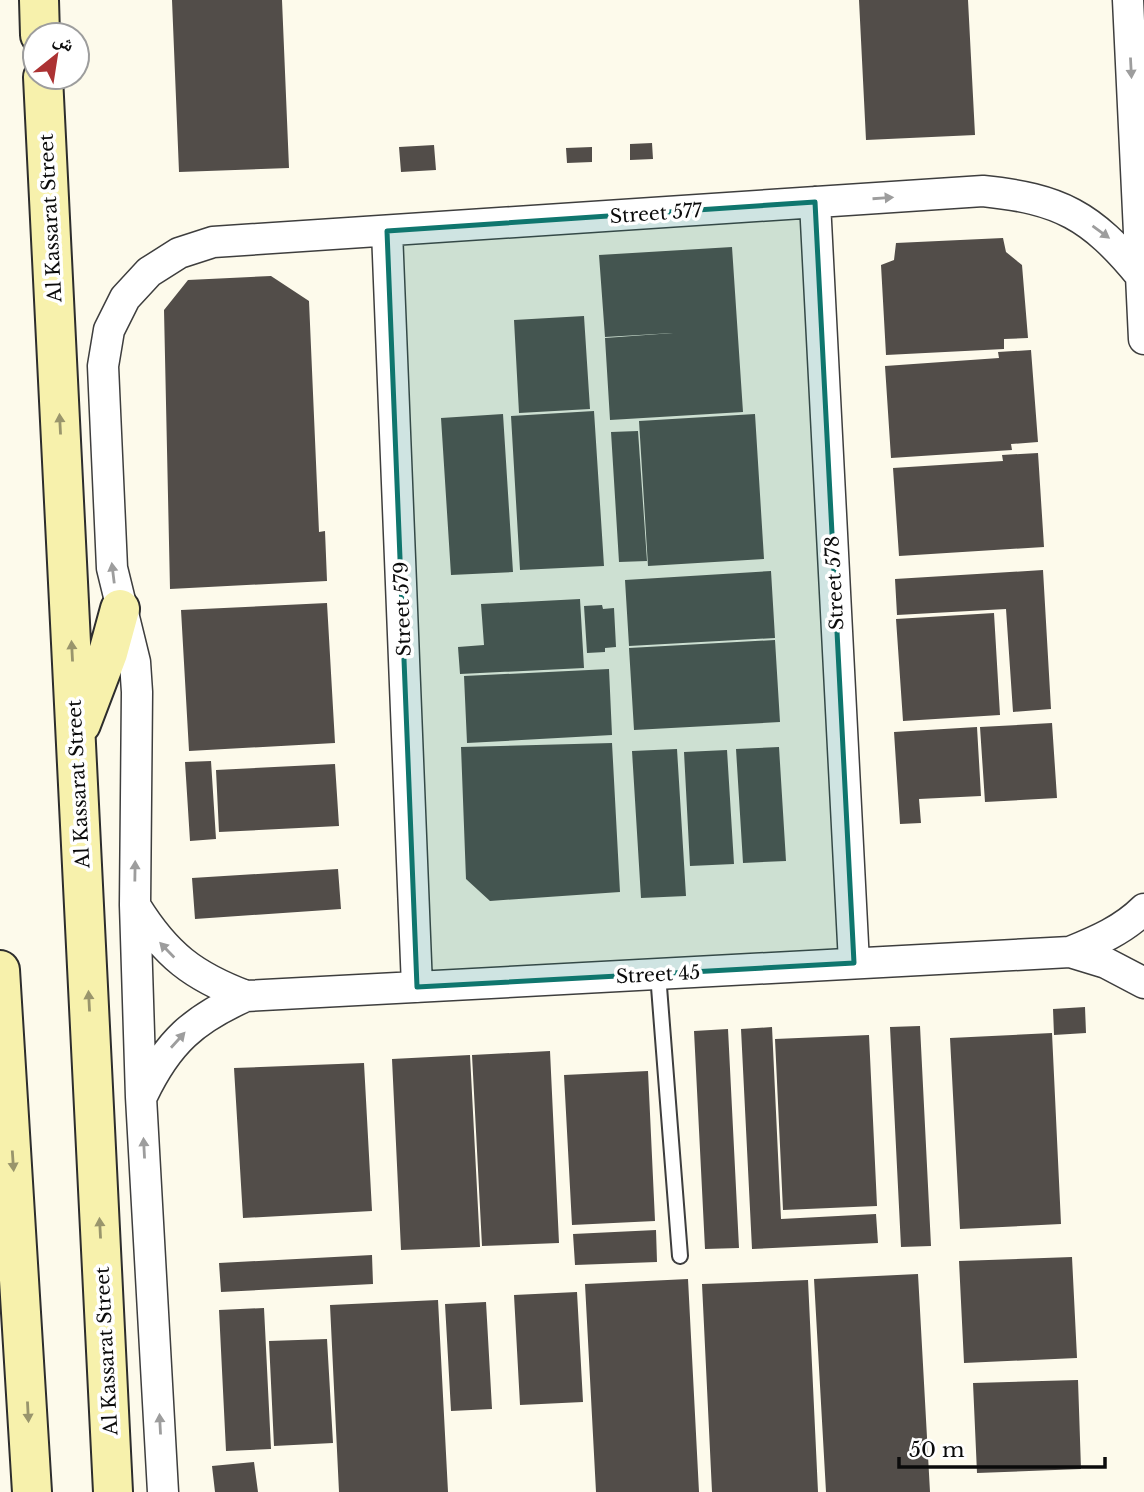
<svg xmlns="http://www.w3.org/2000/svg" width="1144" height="1492" viewBox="0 0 1144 1492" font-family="'Libre Baskerville','Noto Naskh Arabic',serif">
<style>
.building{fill:#524d49}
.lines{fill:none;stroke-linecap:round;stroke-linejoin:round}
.lane-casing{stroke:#3e3e3e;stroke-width:18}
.street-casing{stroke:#3e3e3e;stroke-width:33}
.secondary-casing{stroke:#2d2d2d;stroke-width:42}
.lane{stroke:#fff;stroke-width:14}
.street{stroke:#fff;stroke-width:30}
.secondary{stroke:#f7f1ac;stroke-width:38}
.oneway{fill:#9d9d9d}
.oneway2{fill:#99956c}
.marked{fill:#0f766e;fill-opacity:0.2;stroke:#0f766e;stroke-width:5;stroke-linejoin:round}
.labels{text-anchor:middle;stroke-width:7;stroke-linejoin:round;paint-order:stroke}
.street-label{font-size:19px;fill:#0b0b0b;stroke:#fff}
</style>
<rect width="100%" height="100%" fill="#fdfaeb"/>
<!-- building -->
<path class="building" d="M 172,0 L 282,0 L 289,168 L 179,172 Z
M 859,0 L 968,0 L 975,135 L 866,140 Z
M 652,143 L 653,159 L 630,160 L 630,144 Z
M 434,145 L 436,170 L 401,172 L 399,147 Z
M 592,147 L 592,162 L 567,163 L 566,148 Z
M 1003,238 L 1006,252 L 1022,265 L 1028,338 L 1004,339 L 1004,349 L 886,355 L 881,265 L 894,260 L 896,243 Z
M 732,247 L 743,412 L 610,420 L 605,338 L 673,333 L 605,337 L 599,255 Z
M 271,276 L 309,301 L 319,532 L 325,531 L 327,581 L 170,589 L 164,310 L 188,280 Z
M 584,316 L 590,409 L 519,413 L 514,320 Z
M 1031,350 L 1038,442 L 1011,444 L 1012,450 L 891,458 L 885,366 L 999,358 L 998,352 Z
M 594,411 L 604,566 L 520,570 L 511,416 Z
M 503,414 L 513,572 L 451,575 L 441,418 Z
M 755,414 L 764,559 L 648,566 L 639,421 Z
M 638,431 L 647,561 L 619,562 L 611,432 Z
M 1038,453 L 1044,547 L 899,556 L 893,468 L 1003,461 L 1002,455 Z
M 1043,570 L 1051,709 L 1013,712 L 1006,609 L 897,615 L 895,579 Z
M 771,571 L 775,638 L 629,646 L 625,580 Z
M 580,599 L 584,668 L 460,674 L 458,647 L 484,645 L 481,604 Z
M 327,603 L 335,743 L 189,751 L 181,610 Z
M 602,605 L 603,609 L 614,608 L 616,647 L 605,648 L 605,652 L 587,653 L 584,606 Z
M 994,613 L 1000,715 L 903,721 L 896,619 Z
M 775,640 L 780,722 L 634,730 L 629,648 Z
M 609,669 L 612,735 L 467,743 L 464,676 Z
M 1052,723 L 1057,798 L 985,802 L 980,727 Z
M 977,727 L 981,796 L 919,799 L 921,823 L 900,824 L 894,732 Z
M 612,743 L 620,892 L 490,901 L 466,879 L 461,747 Z
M 779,747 L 786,861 L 743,863 L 736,749 Z
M 677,749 L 686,896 L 641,898 L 632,751 Z
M 727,750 L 734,864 L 690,866 L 684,752 Z
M 211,761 L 216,839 L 190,841 L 185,762 Z
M 335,764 L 339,826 L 219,832 L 216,770 Z
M 338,869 L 341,909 L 195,919 L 192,878 Z
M 1085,1007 L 1086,1033 L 1054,1035 L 1053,1009 Z
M 920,1026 L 931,1246 L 901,1247 L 890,1027 Z
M 772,1027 L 781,1219 L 876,1214 L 878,1243 L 752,1249 L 741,1029 Z
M 728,1029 L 739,1248 L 705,1249 L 694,1031 Z
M 1052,1033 L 1061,1224 L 960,1229 L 950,1038 Z
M 869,1035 L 877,1206 L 783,1210 L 775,1039 Z
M 550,1051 L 559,1243 L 482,1246 L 472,1055 Z
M 470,1055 L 480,1247 L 401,1250 L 392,1059 Z
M 364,1063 L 372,1211 L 243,1218 L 234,1068 Z
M 648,1071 L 655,1221 L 572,1225 L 564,1075 Z
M 656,1230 L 657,1262 L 575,1265 L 573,1234 Z
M 372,1255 L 373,1284 L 221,1292 L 219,1263 Z
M 1072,1257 L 1077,1358 L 964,1363 L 959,1261 Z
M 918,1274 L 930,1492 L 826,1492 L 814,1279 Z
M 688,1279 L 699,1492 L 596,1492 L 585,1284 Z
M 808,1280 L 818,1492 L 712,1492 L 702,1284 Z
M 577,1292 L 583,1402 L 520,1405 L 514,1295 Z
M 438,1300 L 448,1492 L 339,1492 L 330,1305 Z
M 486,1302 L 492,1409 L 451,1411 L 445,1304 Z
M 264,1308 L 271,1449 L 226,1451 L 219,1310 Z
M 327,1339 L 333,1443 L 274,1446 L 269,1341 Z
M 1078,1380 L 1081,1469 L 977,1473 L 973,1383 Z
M 254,1462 L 258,1492 L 215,1492 L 212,1466 Z"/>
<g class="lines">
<defs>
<path id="lane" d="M 658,974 L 680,1256"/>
<path id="street" d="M 1128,0 L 1144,339
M 815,202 L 854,963
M 387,231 L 417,987
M 136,907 C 166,955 193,976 246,996
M 1070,952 C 1097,941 1123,930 1144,909
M 143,1094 C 168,1042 194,1019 246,996 L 1070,952 L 1106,963 L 1144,983
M 163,1492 L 141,1097 L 135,905 L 137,692 L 135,662 L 112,568 L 103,366 L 109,330 L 125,298 L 149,272 L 179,253 L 213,242 L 983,191 C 1060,199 1091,215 1141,276"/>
<path id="secondary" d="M 39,0 L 40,35
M 43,77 L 113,1492
M 81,724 L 108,653 L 120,609
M 0,970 L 32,1492"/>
</defs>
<!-- lane casing -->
<use href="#lane" class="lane-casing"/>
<!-- street casing -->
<use href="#street" class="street-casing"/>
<!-- secondary casing -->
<use href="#secondary" class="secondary-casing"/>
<!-- lane -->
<use href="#lane" class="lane"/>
<!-- street -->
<use href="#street" class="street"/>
<!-- secondary -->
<use href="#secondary" class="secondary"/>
</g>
<!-- one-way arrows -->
<defs><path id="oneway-solid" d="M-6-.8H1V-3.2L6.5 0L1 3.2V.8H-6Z" transform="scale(1.75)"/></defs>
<g class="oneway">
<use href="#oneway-solid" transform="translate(1131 68) rotate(87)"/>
<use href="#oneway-solid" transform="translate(883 198) rotate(-4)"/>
<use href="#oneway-solid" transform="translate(1101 232) rotate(36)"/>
<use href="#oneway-solid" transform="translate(113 573) rotate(-97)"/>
<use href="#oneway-solid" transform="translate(135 871) rotate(-89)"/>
<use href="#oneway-solid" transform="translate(167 950) rotate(-134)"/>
<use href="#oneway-solid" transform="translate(178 1040) rotate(-48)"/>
<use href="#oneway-solid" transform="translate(144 1148) rotate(-93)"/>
<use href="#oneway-solid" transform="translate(160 1424) rotate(-93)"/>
</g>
<g class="oneway2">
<use href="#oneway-solid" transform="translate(60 424) rotate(-93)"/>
<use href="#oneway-solid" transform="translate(72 651) rotate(-93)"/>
<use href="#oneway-solid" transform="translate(89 1001) rotate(-93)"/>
<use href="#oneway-solid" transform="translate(13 1161) rotate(86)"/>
<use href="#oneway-solid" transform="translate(100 1228) rotate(-93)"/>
<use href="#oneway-solid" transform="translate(28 1412) rotate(87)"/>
</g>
<!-- marked area -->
<path class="marked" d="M 815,202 L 854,963 L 417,987 L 387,231 Z"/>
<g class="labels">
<!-- street labels -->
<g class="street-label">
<text transform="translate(656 213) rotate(-4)" y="7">Street 577</text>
<text transform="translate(50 218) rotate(-93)" y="7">Al Kassarat Street</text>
<text transform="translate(834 583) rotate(-93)" y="7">Street 578</text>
<text transform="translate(402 609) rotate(-92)" y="7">Street 579</text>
<text transform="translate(78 784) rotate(-93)" y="7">Al Kassarat Street</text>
<text transform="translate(658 974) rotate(-3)" y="7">Street 45</text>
<text transform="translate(106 1351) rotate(-93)" y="7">Al Kassarat Street</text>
</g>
</g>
<!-- north arrow -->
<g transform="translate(56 56) rotate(30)"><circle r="33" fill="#ffffff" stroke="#9d9d9d" stroke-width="2"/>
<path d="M0-5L12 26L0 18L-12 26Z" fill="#ac3233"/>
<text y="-10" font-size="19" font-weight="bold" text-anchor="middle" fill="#0b0b0b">ش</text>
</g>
<!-- scale -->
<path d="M899 1457v10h206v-10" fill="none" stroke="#0b0b0b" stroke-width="3.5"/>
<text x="909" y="1457" font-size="21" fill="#0b0b0b" stroke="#ffffff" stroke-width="5" paint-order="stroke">50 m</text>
</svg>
